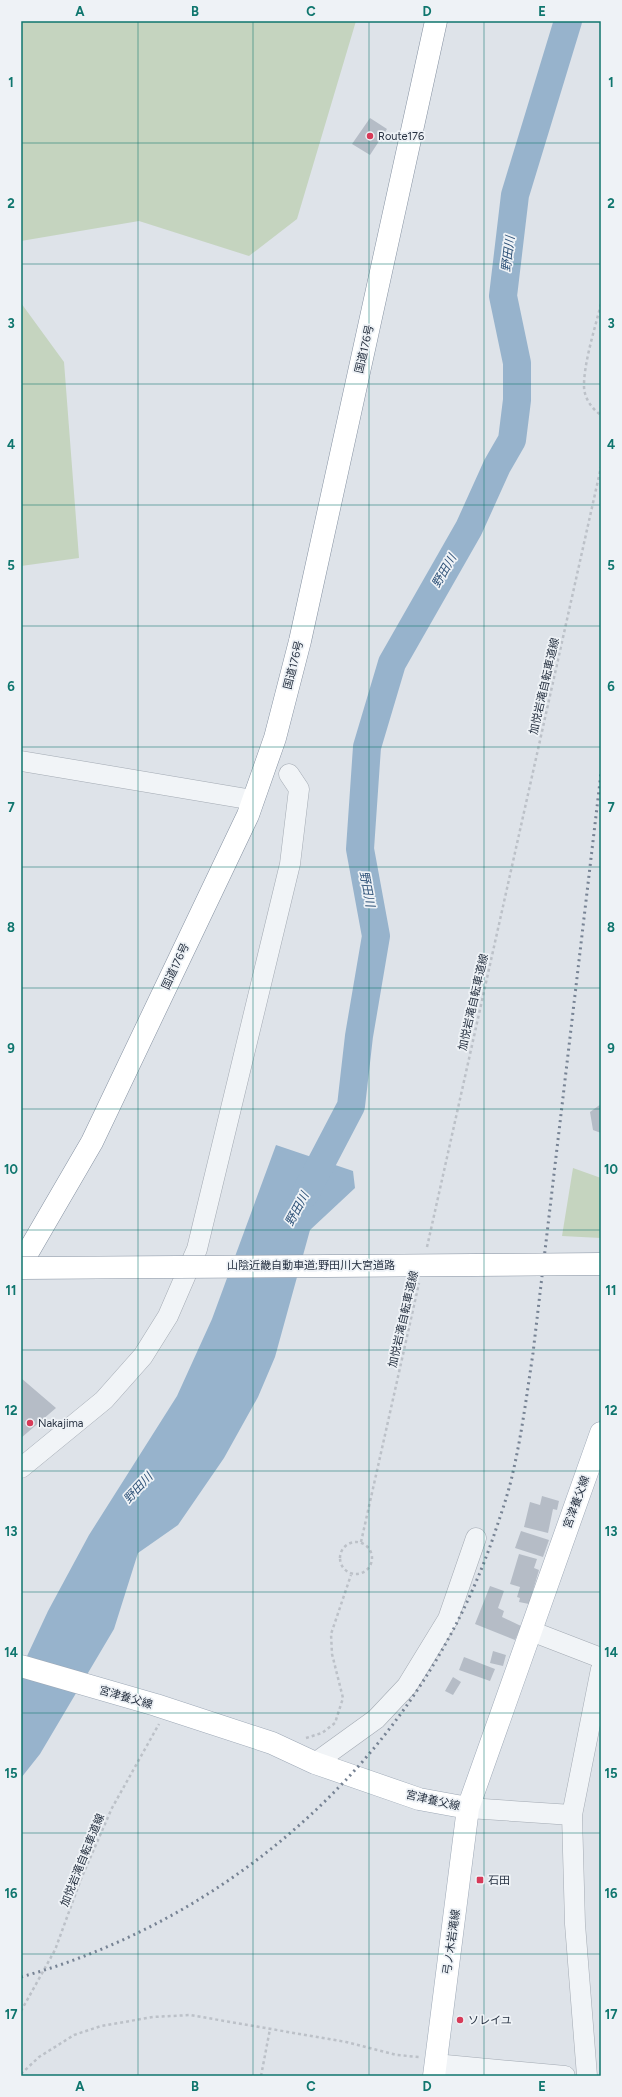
<svg xmlns="http://www.w3.org/2000/svg" width="622" height="2097" viewBox="0 0 622 2097" font-family="Figtree,'Noto Sans JP',sans-serif">
<style>
.green{fill:#c5d4bf}
.water{fill:#97b3cc}
.lines{fill:none;stroke-linecap:round;stroke-linejoin:round}
.river{stroke:#97b3cc;stroke-width:28}
.building{fill:#b5bcc6}
.minor-casing{stroke:#a3aab3;stroke-width:21}
.major-casing{stroke:#9da8b6;stroke-width:23}
.highway-casing{stroke:#8591a1;stroke-width:23}
.path{stroke:#bcc1c8;stroke-width:2.5;stroke-dasharray:3 3;stroke-linecap:butt}
.minor{stroke:#f1f4f7;stroke-width:20}
.major{stroke:#fff;stroke-width:22}
.highway{stroke:#fff;stroke-width:22}
.rail{stroke:#778394;stroke-width:3;stroke-dasharray:2 4;stroke-linecap:butt}
.highway-bridge-casing{stroke:#8591a1;stroke-width:23;stroke-linecap:butt}
.highway-bridge{stroke:#fff;stroke-width:22}
.grid{fill:none;stroke:#0f766e;stroke-width:1;stroke-opacity:0.55}
.poi-dot{fill:#d73a58;stroke:#eef2f6;stroke-width:1.5}
.labels{text-anchor:middle;stroke-width:3.5;stroke-linejoin:round;paint-order:stroke}
.poi-label{font-size:11px;fill:#263141;stroke:#eef2f6;text-anchor:start}
.street-label{font-size:11px;fill:#263141;stroke:#eef2f6}
.water-label{font-size:12px;font-style:italic;fill:#2e5278;stroke:#eef2f6}
.neatline{fill:none;stroke:#0f766e;stroke-width:1.5}
.grid-label{font-size:13px;text-anchor:middle;font-weight:bold;fill:#0f766e}
</style>
<rect width="100%" height="100%" fill="#dee3e9"/>
<!-- green -->
<path class="green" d="M 21,21 L 356,21 L 297,219 L 249,256 L 139,221 L 21,241 Z
M 21,303 L 64,362 L 79,558 L 21,566 Z
M 573,1168 L 601,1178 L 601,1238 L 562,1236 Z"/>
<!-- water -->
<path class="water" d="M 276,1145 L 353,1171 L 355,1188 L 310,1230 L 275,1357 L 258,1397 L 224,1458 L 178,1525 L 138,1553 L 114,1629 L 40,1754 L 21,1778 L 21,1669 L 48,1611 L 89,1535 L 177,1396 L 212,1319 Z"/>
<g class="lines">
<!-- river -->
<path class="river" d="M 305,1194 L 351,1106 L 359,1036 L 376,936 L 360,849 L 367,747 L 392,663 L 469,528 L 497,466 L 512,440 L 517,400 L 517,363 L 503,296 L 515,195 L 568,21"/>
</g>
<!-- building -->
<path class="building" d="M 370,118 L 387,129 L 370,155 L 352,144 Z
M 601,1104 L 601,1133 L 593,1130 L 590,1112 Z
M 21,1378 L 56,1408 L 21,1438 Z
M 542,1496 L 559,1501 L 557,1510 L 553,1509 L 548,1533 L 524,1527 L 530,1502 L 540,1505 Z
M 521,1531 L 549,1540 L 543,1557 L 515,1548 Z
M 519,1554 L 537,1559 L 534,1568 L 539,1570 L 529,1604 L 519,1602 L 520,1598 L 517,1597 L 520,1587 L 510,1584 Z
M 490,1586 L 504,1591 L 498,1608 L 504,1611 L 502,1617 L 521,1626 L 515,1640 L 475,1624 Z
M 493,1651 L 506,1655 L 503,1666 L 490,1663 Z
M 464,1657 L 495,1669 L 490,1681 L 459,1670 Z
M 453,1677 L 461,1682 L 453,1695 L 445,1691 Z"/>
<g class="lines">
<defs>
<path id="minor" d="M 21,761 L 253,800
M 21,1468 L 104,1400 L 143,1356 L 168,1316 L 197,1249 L 290,864 L 299,789 L 289,774
M 531,1631 L 601,1658
M 315,1763 L 376,1719 L 407,1686 L 448,1619 L 476,1538
M 468,1808 L 572,1815
M 435,2064 L 565,2076
M 587,2076 L 575,1924 L 572,1815 L 601,1669"/>
<path id="major" d="M 21,1666 L 156,1705 L 272,1743 L 315,1763 L 419,1799 L 468,1808
M 434,2076 L 468,1808 L 601,1433"/>
<path id="highway" d="M 21,1264 L 92,1142 L 248,815 L 275,738 L 300,641 L 436,21"/>
</defs>
<!-- minor casing -->
<use href="#minor" class="minor-casing"/>
<!-- major casing -->
<use href="#major" class="major-casing"/>
<!-- highway casing -->
<use href="#highway" class="highway-casing"/>
<!-- path -->
<path class="path" d="M 601,304 C 595,328 584,362 584,386 C 584,398 592,409 601,415
M 427,1247 L 601,467
M340 1558a16 16 0 1 1 32 0a16 16 0 1 1-32 0Z
M 361,1542 L 419,1283
M 306,1738 L 322,1733 L 335,1723 L 343,1698 L 332,1654 L 331,1634 L 351,1575
M 21,2011 L 55,1950 L 81,1879 L 112,1808 L 159,1724
M 21,2074 L 39,2057 L 74,2035 L 101,2026 L 153,2017 L 190,2015 L 346,2042 L 397,2055 L 419,2057
M 261,2076 L 270,2029"/>
<!-- minor -->
<use href="#minor" class="minor"/>
<!-- major -->
<use href="#major" class="major"/>
<!-- highway -->
<use href="#highway" class="highway"/>
<!-- rail -->
<path class="rail" d="M 21,1977 C 237,1917 419,1752 493,1538 C 500,1517 508,1495 513,1472 C 522,1433 527,1393 533,1353 L 601,773"/>
<defs>
<path id="highway-bridge" d="M 21,1268 L 601,1264"/>
</defs>
<!-- highway-bridge casing -->
<use href="#highway-bridge" class="highway-bridge-casing"/>
<!-- highway-bridge -->
<use href="#highway-bridge" class="highway-bridge"/>
</g>
<!-- grid -->
<path class="grid" d="M 138,21 L 138,2076M 253,21 L 253,2076M 369,21 L 369,2076M 484,21 L 484,2076M 21,143 L 601,143M 21,264 L 601,264M 21,384 L 601,384M 21,505 L 601,505M 21,626 L 601,626M 21,747 L 601,747M 21,867 L 601,867M 21,988 L 601,988M 21,1109 L 601,1109M 21,1230 L 601,1230M 21,1350 L 601,1350M 21,1471 L 601,1471M 21,1592 L 601,1592M 21,1713 L 601,1713M 21,1833 L 601,1833M 21,1954 L 601,1954"/>
<!-- markers -->
<g class="poi-dot">
<circle cx="370" cy="136" r="4"/>
<circle cx="30" cy="1423" r="4"/>
<rect x="476" y="1876" width="8" height="8" rx="2"/>
<circle cx="460" cy="2020" r="4"/>
</g>
<g class="labels">
<!-- poi labels -->
<g class="poi-label">
<text x="378" y="140">Route176</text>
<text x="38" y="1427">Nakajima</text>
<text x="488" y="1884">石田</text>
<text x="468" y="2024">ソレイユ</text>
</g>
<!-- street labels -->
<g class="street-label">
<text transform="translate(364 349) rotate(-77)" y="4">国道176号</text>
<text transform="translate(293 665) rotate(-76)" y="4">国道176号</text>
<text transform="translate(544 686) rotate(-77)" y="4">加悦岩滝自転車道線</text>
<text transform="translate(175 966) rotate(-65)" y="4">国道176号</text>
<text transform="translate(473 1002) rotate(-77)" y="4">加悦岩滝自転車道線</text>
<text x="311" y="1269">山陰近畿自動車道;野田川大宮道路</text>
<text transform="translate(403 1319) rotate(-77)" y="4">加悦岩滝自転車道線</text>
<text transform="translate(576 1502) rotate(-70)" y="4">宮津養父線</text>
<text transform="translate(126 1697) rotate(16)" y="4">宮津養父線</text>
<text transform="translate(433 1800) rotate(13)" y="4">宮津養父線</text>
<text transform="translate(82 1860) rotate(-68)" y="4">加悦岩滝自転車道線</text>
<text transform="translate(451 1942) rotate(-82)" y="4">弓ノ木岩滝線</text>
</g>
<!-- water labels -->
<g class="water-label">
<text transform="translate(508 254) rotate(-83)" y="4">野田川</text>
<text transform="translate(444 571) rotate(-60)" y="4">野田川</text>
<text transform="translate(367 889) rotate(79)" y="4">野田川</text>
<text transform="translate(297 1209) rotate(-62)" y="4">野田川</text>
<text transform="translate(138 1488) rotate(-47)" y="4">野田川</text>
</g>
</g>
<!-- border -->
<rect width="622" height="2097" fill="none" stroke="#eef2f6" stroke-width="44"/>
<rect x="22" y="22" width="578" height="2053" class="neatline"/>
<g class="grid-label">
<text x="80" y="16">A</text>
<text x="195" y="16">B</text>
<text x="311" y="16">C</text>
<text x="427" y="16">D</text>
<text x="542" y="16">E</text>
<text x="11" y="87">1</text>
<text x="611" y="87">1</text>
<text x="11" y="208">2</text>
<text x="611" y="208">2</text>
<text x="11" y="328">3</text>
<text x="611" y="328">3</text>
<text x="11" y="449">4</text>
<text x="611" y="449">4</text>
<text x="11" y="570">5</text>
<text x="611" y="570">5</text>
<text x="11" y="691">6</text>
<text x="611" y="691">6</text>
<text x="11" y="812">7</text>
<text x="611" y="812">7</text>
<text x="11" y="932">8</text>
<text x="611" y="932">8</text>
<text x="11" y="1053">9</text>
<text x="611" y="1053">9</text>
<text x="11" y="1174">10</text>
<text x="611" y="1174">10</text>
<text x="11" y="1295">11</text>
<text x="611" y="1295">11</text>
<text x="11" y="1415">12</text>
<text x="611" y="1415">12</text>
<text x="11" y="1536">13</text>
<text x="611" y="1536">13</text>
<text x="11" y="1657">14</text>
<text x="611" y="1657">14</text>
<text x="11" y="1778">15</text>
<text x="611" y="1778">15</text>
<text x="11" y="1898">16</text>
<text x="611" y="1898">16</text>
<text x="11" y="2019">17</text>
<text x="611" y="2019">17</text>
<text x="80" y="2091">A</text>
<text x="195" y="2091">B</text>
<text x="311" y="2091">C</text>
<text x="427" y="2091">D</text>
<text x="542" y="2091">E</text>
</g>
</svg>
